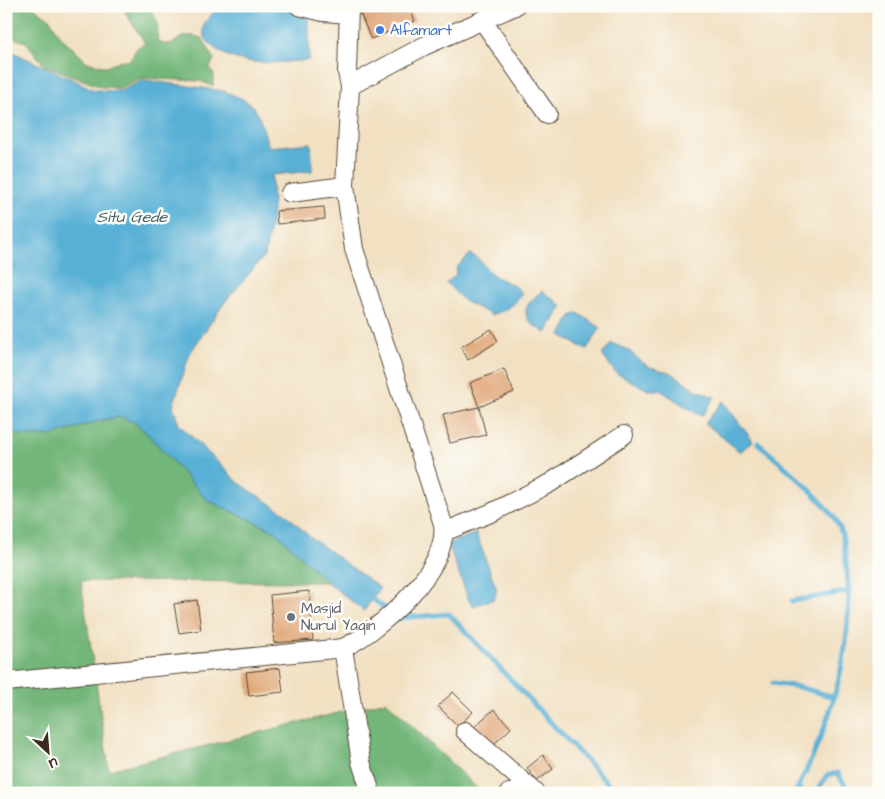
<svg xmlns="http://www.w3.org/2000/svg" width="885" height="799" viewBox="0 0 885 799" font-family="'Architects Daughter',sans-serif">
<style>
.forest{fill:#72b679;stroke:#56704c}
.water{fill:#59b0d6;stroke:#4a6d7a}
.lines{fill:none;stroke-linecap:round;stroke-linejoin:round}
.stream{stroke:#59b0d6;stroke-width:5}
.building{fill:#e1ab7e}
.minor-casing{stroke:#564536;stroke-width:20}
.minor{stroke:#fff;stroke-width:18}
.shop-dot{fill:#3f7fe0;stroke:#fdfcf7;stroke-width:2}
.worship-dot{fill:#6b7280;stroke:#fdfcf7;stroke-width:2}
.labels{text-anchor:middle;stroke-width:5;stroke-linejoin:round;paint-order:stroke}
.shop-label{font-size:15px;fill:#366cbe;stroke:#fdfcf7;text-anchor:start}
.worship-label{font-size:15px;fill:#5b616d;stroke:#fdfcf7;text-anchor:start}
.water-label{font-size:16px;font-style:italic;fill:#476068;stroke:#fdfcf7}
</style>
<rect width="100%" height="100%" fill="#fdfcf7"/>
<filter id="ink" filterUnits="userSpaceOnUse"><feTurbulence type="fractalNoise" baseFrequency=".02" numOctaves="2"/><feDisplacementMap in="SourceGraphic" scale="10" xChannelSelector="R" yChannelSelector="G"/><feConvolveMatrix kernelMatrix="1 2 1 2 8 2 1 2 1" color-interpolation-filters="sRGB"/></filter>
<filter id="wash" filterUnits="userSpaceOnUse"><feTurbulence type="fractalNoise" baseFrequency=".0096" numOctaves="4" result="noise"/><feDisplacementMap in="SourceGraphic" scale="20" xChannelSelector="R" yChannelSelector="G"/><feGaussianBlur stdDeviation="1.12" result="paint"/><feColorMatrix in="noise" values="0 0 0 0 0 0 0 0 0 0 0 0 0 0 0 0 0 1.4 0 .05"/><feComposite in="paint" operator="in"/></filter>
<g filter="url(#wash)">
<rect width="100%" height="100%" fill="#f1e0c1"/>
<!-- forest -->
<path class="forest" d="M 6,6 L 32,6 L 50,19 L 60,36 L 87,62 L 107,67 L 121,60 L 129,61 L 137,48 L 145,43 L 125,12 L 126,6 L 148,6 C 158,18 159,26 157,40 L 163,44 L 172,44 C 182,35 189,34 202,38 L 214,59 L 210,68 L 214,75 L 213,86 L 200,81 L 141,78 L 119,88 L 101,87 L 44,65 L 26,42 L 13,38 L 6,33 Z
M 120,417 L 134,422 L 148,434 L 207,500 L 275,531 L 327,582 L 81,581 L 109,770 L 386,701 L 482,793 L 6,793 L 6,431 C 51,444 77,423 120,417 Z"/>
<!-- water -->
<path class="water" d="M 220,6 L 309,6 L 309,60 C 275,63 233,69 208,42 C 204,38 202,31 204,24 C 207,18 215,12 220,6 Z
M 6,49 L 95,90 L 120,91 L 144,80 L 224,91 L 243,99 L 254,107 L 260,119 L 269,147 L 311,143 L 312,171 L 272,175 L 273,211 L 265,255 L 225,302 L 190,353 L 173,406 L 179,424 L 239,483 L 285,513 L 309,536 L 380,588 L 364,611 L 327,582 L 275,531 L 207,500 L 148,434 L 134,422 L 120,417 L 102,420 L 51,436 L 24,436 L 6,431 Z
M 470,254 C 482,260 480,261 488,270 C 497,281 513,281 522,293 C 514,307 506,310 492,315 L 464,301 L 446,283 L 455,276 L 457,267 Z
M 542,291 L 563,306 L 546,333 C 522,320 518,309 542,291 Z
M 578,313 L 601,328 L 586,350 L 561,335 L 571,316 Z
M 611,343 L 628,350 L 647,366 L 672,373 L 696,390 L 715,397 L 703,415 L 697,414 L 660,390 L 648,390 L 616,373 L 602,355 Z
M 723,401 L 753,441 L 740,452 L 705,423 Z
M 476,533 L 497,590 L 494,599 L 473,606 L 469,601 L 448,544 Z"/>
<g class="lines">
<!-- stream -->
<path class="stream" d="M 758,443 C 782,465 827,500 840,528 C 844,539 845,550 846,562 C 857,641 832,723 795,793
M 367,595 L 389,611
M 792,601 L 850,591
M 396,616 L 399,618 L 449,614 L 617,793
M 773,683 L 799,687 L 834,697
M 798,788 L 805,793
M 816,793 L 827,775 L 838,773 L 849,793"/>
</g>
<g id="blocks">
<!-- building -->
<path class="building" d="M 370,6 L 409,6 L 415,21 L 371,39 L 359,11 Z
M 324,207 L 325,219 L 277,224 L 276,211 Z
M 491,329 L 498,341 L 468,360 L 461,347 Z
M 504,369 L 514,392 L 479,407 L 470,383 Z
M 479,407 L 486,435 L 450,443 L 443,415 Z
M 309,591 L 313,640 L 274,643 L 270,595 Z
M 197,600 L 201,630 L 179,633 L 174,604 Z
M 280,668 L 283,692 L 249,696 L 246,672 Z
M 453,692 L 473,712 L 458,726 L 438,706 Z
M 494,709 L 511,728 L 491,747 L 473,728 Z
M 543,755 L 553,769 L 537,781 L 527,768 Z"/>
</g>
</g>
<g filter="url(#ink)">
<use href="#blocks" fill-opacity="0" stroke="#564536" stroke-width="1"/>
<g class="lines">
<defs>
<path id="minor" d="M 299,6 L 323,12 L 349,14
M 482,20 L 547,114
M 350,86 L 424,46 L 515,6
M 290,193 L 345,186
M 444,532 L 493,512 L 550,483 L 624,435
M 343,648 L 361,762 L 371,793
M 6,682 L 343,648 C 379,631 450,569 443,524 L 354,249 L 345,186 L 350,86 L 347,72 L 349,6
M 465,731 L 536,793
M 509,793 L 530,787"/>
</defs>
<!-- minor casing -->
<use href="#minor" class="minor-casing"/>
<!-- minor -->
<use href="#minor" class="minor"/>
</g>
</g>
<!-- markers -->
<circle class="shop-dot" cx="380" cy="30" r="5"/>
<circle class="worship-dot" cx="291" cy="617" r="5"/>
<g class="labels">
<!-- shop labels -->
<g class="shop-label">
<text x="390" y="35">Alfamart</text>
</g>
<!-- worship labels -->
<g class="worship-label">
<text x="301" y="613">Masjid<tspan x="301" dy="17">Nurul Yaqin</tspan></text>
</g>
<!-- water labels -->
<g class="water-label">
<text x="132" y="222">Situ Gede</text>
</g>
</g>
<!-- margin -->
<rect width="885" height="799" fill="none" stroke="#fdfcf7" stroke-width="25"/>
<!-- north arrow -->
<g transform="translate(48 752) rotate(154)" stroke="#fdfcf7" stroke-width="4" paint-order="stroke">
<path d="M0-4L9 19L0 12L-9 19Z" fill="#3b2a1e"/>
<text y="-8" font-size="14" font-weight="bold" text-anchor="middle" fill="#3b2a1e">U</text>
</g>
</svg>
